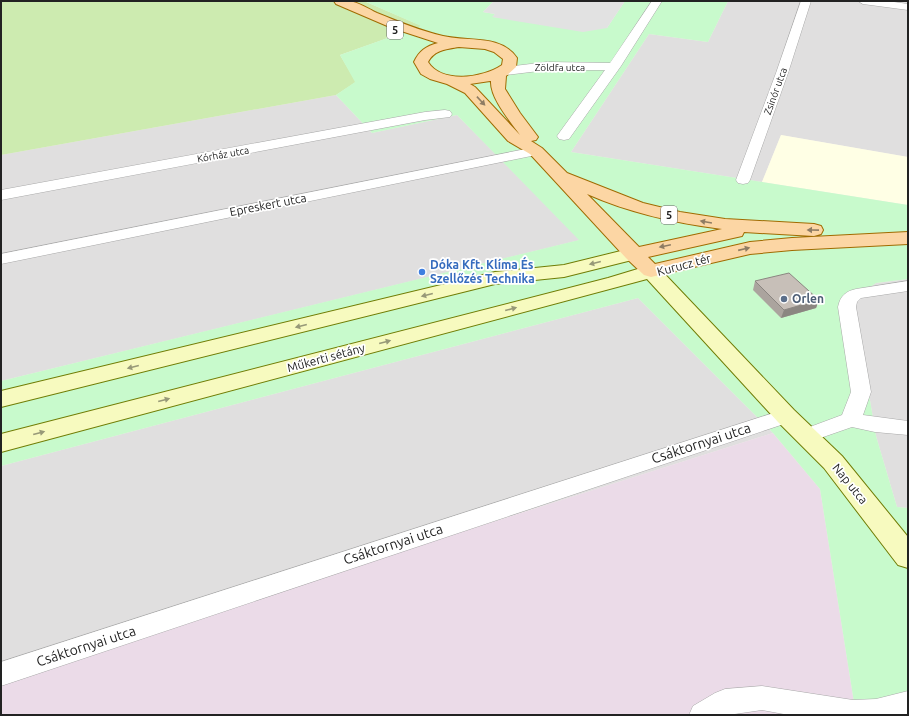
<svg xmlns="http://www.w3.org/2000/svg" width="909" height="716" viewBox="0 0 909 716" font-family="Ubuntu,sans-serif">
<style>
.residential{fill:#e0dfdf}
.industrial{fill:#ebdbe8}
.education{fill:#ffffe5}
.grass{fill:#cdebb0}
.park{fill:#c8facc}
.parking{fill:#e2e2e2}
.lines{fill:none;stroke-linecap:round;stroke-linejoin:round}
.street-casing{stroke:#a9a9a9;stroke-width:1}
.secondary-casing{stroke:#707d05;stroke-width:2}
.primary-casing{stroke:#a06b00;stroke-width:2}
.street{fill:#fff;fill-rule:evenodd}
.secondary{fill:#f7fabf;fill-rule:evenodd}
.primary{fill:#fcd6a4;fill-rule:evenodd}
.wall{fill:#aba49e}
.shaded-wall{fill:#8b8681}
.building{fill:#c7bfb8;stroke:#8b8681}
.oneway{fill:#8f7c63}
.oneway2{fill:#979978}
.shop-dot{fill:#3f7fe0;stroke:#fff;stroke-width:1.5}
.service-dot{fill:#5c6f8a;stroke:#fff;stroke-width:1.5}
.labels{text-anchor:middle;stroke-width:3.5;stroke-linejoin:round;paint-order:stroke}
.far-street-label{font-size:10px;fill:#222;stroke:#fff}
.shield{fill:#fff;stroke:#646464;stroke-width:1}
.shield-label{font-size:11px;font-weight:bold;fill:#222}
.street-label{font-size:12px;fill:#222;stroke:#fff}
.shop-label{font-size:12px;font-weight:bold;fill:#366cbe;stroke:#fff;text-anchor:start}
.service-label{font-size:12px;font-weight:bold;fill:#4e5e75;stroke:#fff;text-anchor:start}
.near-street-label{font-size:14px;fill:#222;stroke:#fff}
</style>
<rect width="100%" height="100%" fill="#f2efe9"/>
<!-- residential -->
<path class="residential" d="M 728,1 L 908,1 L 908,157 L 781,135 L 762,182 L 571,152 L 649,34 L 708,42 Z
M 336,95 L 372,133 L 457,115 L 580,240 L 1,381 L 1,155 Z
M 908,279 L 908,508 L 897,507 L 876,436 L 853,299 L 876,283 Z
M 638,298 L 773,433 L 1,678 L 1,466 Z"/>
<!-- industrial -->
<path class="industrial" d="M 773,433 L 820,489 L 856,715 L 1,715 L 1,678 Z"/>
<!-- education -->
<path class="education" d="M 781,135 L 908,157 L 908,205 L 762,182 Z"/>
<!-- grass -->
<path class="grass" d="M 1,1 L 364,1 L 422,26 L 340,55 L 356,82 L 336,95 L 1,155 Z"/>
<!-- park -->
<path class="park" d="M 364,1 L 494,1 L 483,12 L 495,14 L 493,17 L 607,28 L 625,1 L 728,1 L 708,42 L 649,34 L 571,152 L 908,205 L 908,279 L 876,283 L 853,299 L 876,436 L 897,507 L 908,508 L 908,715 L 856,715 L 820,489 L 773,433 L 638,298 L 1,466 L 1,381 L 579,240 L 457,115 L 372,133 L 336,95 L 355,82 L 340,55 L 421,26 Z"/>
<!-- parking -->
<path class="parking" d="M 494,1 L 625,1 L 607,28 L 583,32 L 492,17 L 495,14 L 483,12 Z"/>
<g class="lines">
<defs>
<path id="street" d="M 652,1 L 662,1 L 621,66 L 569,139 L 564,140 L 559,139 L 557,136 L 605,70 L 547,70 L 506,75 L 502,74 L 500,71 L 502,68 L 506,67 L 547,62 L 610,63 Z
M 801,1 L 811,1 L 788,73 L 750,180 L 748,183 L 743,184 L 738,183 L 736,180 L 776,73 Z
M 858,1 L 887,1 L 908,4 L 908,10 L 863,4 Z
M 445,110 L 450,111 L 452,114 L 450,117 L 425,120 L 1,200 L 1,190 L 425,112 Z
M 536,147 L 541,148 L 543,151 L 541,154 L 1,264 L 1,254 Z
M 908,281 L 908,291 L 861,298 L 857,302 L 856,307 L 871,392 L 863,415 L 908,421 L 908,435 L 875,432 L 852,427 L 806,443 L 799,441 L 796,436 L 799,431 L 842,415 L 851,392 L 838,307 C 840,296 846,291 856,289 Z
M 786,409 L 793,411 L 796,416 L 793,421 L 1,686 L 1,662 Z
M 762,686 L 853,700 L 876,699 L 908,691 L 908,715 L 789,715 L 762,710 L 728,715 L 689,715 L 693,706 L 715,693 L 725,689 Z"/>
<path id="secondary" d="M 633,248 L 640,250 L 643,254 L 640,258 L 564,277 L 495,284 L 1,407 L 1,391 L 495,272 L 564,265 Z
M 651,265 L 658,267 L 794,410 L 842,456 L 908,537 L 908,568 L 898,565 L 824,468 L 778,422 L 647,279 L 1,452 L 1,434 L 608,278 Z"/>
<path id="primary" d="M 334,1 C 339,1 344,0 349,1 C 358,2 369,9 377,13 C 399,22 421,31 443,36 C 468,42 501,34 517,58 L 516,67 L 506,76 L 505,89 L 520,113 L 538,137 L 536,140 L 531,141 L 542,148 L 567,173 L 643,203 L 680,212 L 725,219 L 814,224 L 821,226 L 823,230 L 821,234 L 814,236 L 744,232 L 742,236 L 648,257 L 655,264 L 750,242 L 792,238 L 908,232 L 908,244 L 792,250 L 750,254 L 651,277 L 644,275 L 626,258 L 530,154 L 508,141 L 465,93 L 447,84 L 430,79 L 421,74 L 414,62 C 419,51 426,46 438,43 L 392,28 L 336,4 ZM 459,47 L 485,49 L 494,52 L 503,59 L 502,65 C 483,78 442,84 428,62 C 434,50 447,49 459,47 ZM 490,81 L 491,81 C 490,98 510,121 520,135 L 475,87 L 470,84 ZM 587,194 C 630,213 675,223 722,229 L 639,247 Z"/>
</defs>
<!-- street casing -->
<use href="#street" class="street-casing"/>
<!-- secondary casing -->
<use href="#secondary" class="secondary-casing"/>
<!-- primary casing -->
<use href="#primary" class="primary-casing"/>
<!-- street -->
<use href="#street" class="street"/>
<!-- secondary -->
<use href="#secondary" class="secondary"/>
<!-- primary -->
<use href="#primary" class="primary"/>
</g>
<!-- wall -->
<path class="wall" d="M 755,281 L 819,300 L 816,308 L 781,318 L 753,290 Z"/>
<!-- shaded-wall -->
<path class="shaded-wall" d="M 819,300 L 816,308 L 781,318 L 784,310 Z"/>
<!-- building -->
<path class="building" d="M 789,273 L 819,300 L 784,310 L 755,281 Z"/>
<!-- one-way arrows -->
<defs><path id="oneway-solid" d="M-6-.8H1V-3.2L6.5 0L1 3.2V.8H-6Z"/></defs>
<g class="oneway">
<use href="#oneway-solid" transform="translate(481 101) rotate(47)"/>
<use href="#oneway-solid" transform="translate(706 222) rotate(-170)"/>
<use href="#oneway-solid" transform="translate(813 230) rotate(-179)"/>
<use href="#oneway-solid" transform="translate(665 246) rotate(168)"/>
<use href="#oneway-solid" transform="translate(744 249) rotate(-13)"/>
</g>
<g class="oneway2">
<use href="#oneway-solid" transform="translate(595 263) rotate(166)"/>
<use href="#oneway-solid" transform="translate(427 295) rotate(166)"/>
<use href="#oneway-solid" transform="translate(511 309) rotate(-15)"/>
<use href="#oneway-solid" transform="translate(301 326) rotate(166)"/>
<use href="#oneway-solid" transform="translate(385 342) rotate(-15)"/>
<use href="#oneway-solid" transform="translate(133 367) rotate(166)"/>
<use href="#oneway-solid" transform="translate(164 400) rotate(-15)"/>
<use href="#oneway-solid" transform="translate(39 433) rotate(-15)"/>
</g>
<!-- markers -->
<circle class="shop-dot" cx="422" cy="272" r="4"/>
<circle class="service-dot" cx="784" cy="299" r="4"/>
<g class="labels">
<!-- far-street labels -->
<g class="far-street-label">
<text x="560" y="71">Zöldfa utca</text>
<text transform="translate(775 91) rotate(-70)" y="4">Zsinór utca</text>
<text transform="translate(223 154) rotate(-10)" y="4">Kórház utca</text>
</g>
<!-- shield labels -->
<g class="shield">
<rect x="387" y="21" width="16" height="18" rx="3"/>
<rect x="661" y="206" width="16" height="18" rx="3"/>
</g>
<g class="shield-label">
<text x="395" y="34">5</text>
<text x="669" y="219">5</text>
</g>
<!-- street labels -->
<g class="street-label">
<text transform="translate(268 205) rotate(-11)" y="4">Epreskert utca</text>
<text transform="translate(684 265) rotate(-15)" y="4">Kurucz tér</text>
<text transform="translate(326 358) rotate(-15)" y="4">Műkerti sétány</text>
<text transform="translate(850 484) rotate(51)" y="4">Nap utca</text>
</g>
<!-- shop labels -->
<g class="shop-label">
<text x="430" y="269">Dóka Kft. Klíma És<tspan x="430" dy="14">Szellőzés Technika</tspan></text>
</g>
<!-- service labels -->
<g class="service-label">
<text x="792" y="303">Orlen</text>
</g>
<!-- near-street labels -->
<g class="near-street-label">
<text transform="translate(701 443) rotate(-18)" y="5">Csáktornyai utca</text>
<text transform="translate(393 544) rotate(-18)" y="5">Csáktornyai utca</text>
<text transform="translate(86 646) rotate(-18)" y="5">Csáktornyai utca</text>
</g>
</g>
<!-- border -->
<rect width="909" height="716" fill="none" stroke="#222222" stroke-width="4"/>
</svg>
